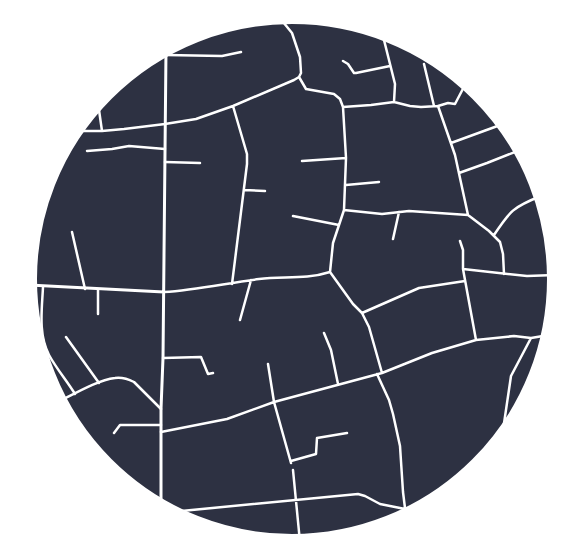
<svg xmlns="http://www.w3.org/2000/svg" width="584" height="559" viewBox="0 0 584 559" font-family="Roboto,sans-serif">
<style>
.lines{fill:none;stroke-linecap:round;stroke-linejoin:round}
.minor{stroke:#fff;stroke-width:2.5}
.tertiary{stroke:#fff;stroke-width:3}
.rim{fill:none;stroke:#fff;stroke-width:2}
</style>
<rect width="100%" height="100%" fill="#2d3142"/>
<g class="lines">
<!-- minor -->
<path class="minor" d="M 387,34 L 384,40 L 395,84 L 394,102
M 166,55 L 222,56 L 241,52
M 343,61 L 348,64 L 354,73 L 356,73 L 390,66
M 424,64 L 434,106
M 98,103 L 102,131
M 438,106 L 455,155 L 468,215 L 489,231 L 500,242 L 503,254 L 504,274
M 343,107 L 371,105 L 394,102 L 410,106 L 421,107 L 438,106 L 448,103 L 455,104 L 466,83
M 75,131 L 102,131 L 124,129 L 165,124 L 196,119 L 233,106 L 294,80 L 299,77 L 301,73 L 300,57 L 292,33 L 279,17
M 451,143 L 503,124
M 87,151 L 112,149 L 129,146 L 165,149
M 302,161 L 346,158
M 165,162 L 200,163
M 459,173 L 487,163 L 520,150
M 346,185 L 379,182
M 244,190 L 265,191
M 344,210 L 382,214 L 409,211 L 468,215
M 293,216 L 339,225
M 72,232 L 85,289
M 494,235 C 510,211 513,207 541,196
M 393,239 L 399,212
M 460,241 L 463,250 L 463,269 L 476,340
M 547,244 L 551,275
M 463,269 L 527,276 L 555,275
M 330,272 L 353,304 L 362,313 L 369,327 L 382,373
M 232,284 L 247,164 L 247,154 L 233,106
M 43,287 C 42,309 38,334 49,355 C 56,368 67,381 75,394
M 164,292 C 196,290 227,283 259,279 C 284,276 305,280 330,272 L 333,243 L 344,210 L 346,158 L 343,107 L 340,99 L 334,94 L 306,89 L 299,77
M 362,313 L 419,288 L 465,281
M 98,314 L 98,290
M 240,320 L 251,280
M 324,333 L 331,350 L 338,384
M 66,337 L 99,383
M 163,358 L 201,357 L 208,374 L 213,373
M 268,364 L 274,402 L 291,463
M 377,374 L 389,400 L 393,414 L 400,446 L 403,492 L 406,516
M 60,401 C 76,393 98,380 115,378 C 122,377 128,379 134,382 L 161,409
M 161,432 L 227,419 L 274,402 L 382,373 L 432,353 L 476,340 L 514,336 L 531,338 L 549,335
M 114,433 L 120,425 L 161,425
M 502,437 L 511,376 L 531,338
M 291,461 L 316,454 L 317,438 L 347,433
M 293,470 L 300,542
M 171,512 L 358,494 L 365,496 L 380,504 L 405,509
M 300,537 L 334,536
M 334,539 L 334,536 L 354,535"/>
<!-- tertiary -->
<path class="tertiary" d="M 29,285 L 164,292
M 161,507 L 161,409 L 163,358 L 166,50"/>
</g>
<!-- crop -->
<path d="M0 0H584V559H0ZM36 279a256 256 0 1 1 512 0a256 256 0 1 1-512 0Z" fill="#fff" fill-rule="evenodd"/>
<path class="rim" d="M36 279a256 256 0 1 1 512 0a256 256 0 1 1-512 0Z"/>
</svg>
